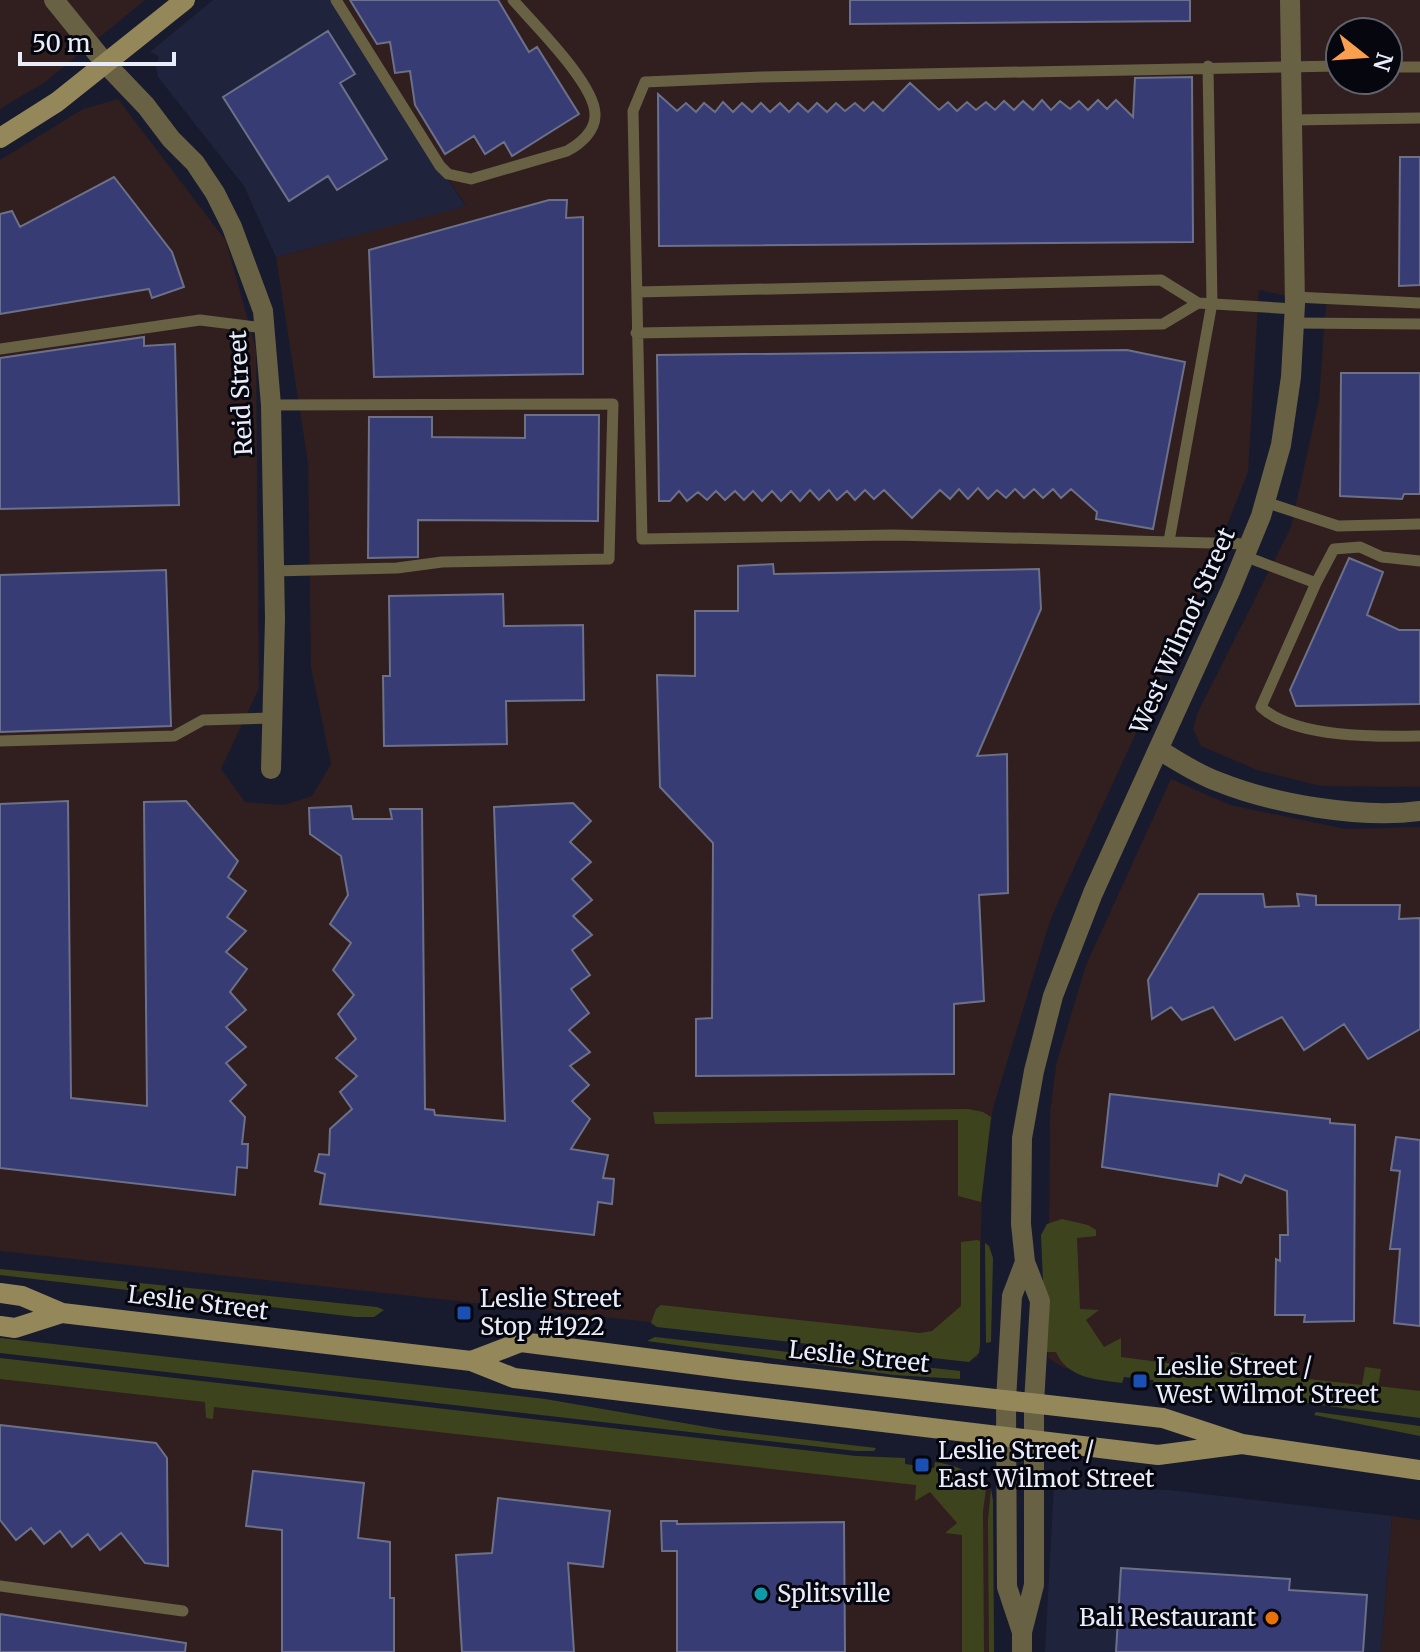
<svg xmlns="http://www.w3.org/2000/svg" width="1420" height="1652" viewBox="0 0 1420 1652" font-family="Merriweather,serif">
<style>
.built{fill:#20233c}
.industrial{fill:#311e1f;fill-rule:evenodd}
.green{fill:#3d441d}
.building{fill:#373c75;stroke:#6c7088;stroke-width:2}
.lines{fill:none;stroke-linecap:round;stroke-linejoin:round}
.lane{stroke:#686144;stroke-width:11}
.street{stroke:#686144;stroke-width:20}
.secondary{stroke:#94875a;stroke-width:20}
.transit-dot{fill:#1a4fb4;stroke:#05060e;stroke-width:3}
.culture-dot{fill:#0f9aa8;stroke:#05060e;stroke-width:3}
.food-dot{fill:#e8710a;stroke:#05060e;stroke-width:3}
.labels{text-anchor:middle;stroke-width:6;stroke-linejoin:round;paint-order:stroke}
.street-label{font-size:24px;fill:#e9ecf9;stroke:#05060e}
.poi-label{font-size:24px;fill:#e9ecf9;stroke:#05060e;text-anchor:start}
</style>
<rect width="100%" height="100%" fill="#181b2d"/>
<!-- built -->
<path class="built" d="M 213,0 L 332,0 L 466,207 L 276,257 L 244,186 L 158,77 L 156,68 L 159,56 L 150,52 Z
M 1054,1484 L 1169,1490 L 1392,1516 L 1381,1652 L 1045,1652 Z"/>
<!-- industrial -->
<path class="industrial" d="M 0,0 L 145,0 L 45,82 L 0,109 Z
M 332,0 L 1420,0 L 1420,787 L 1321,786 L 1257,770 L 1201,746 L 1193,729 L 1197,714 L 1291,527 L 1319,400 L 1326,304 L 1259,290 L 1248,472 L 1200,594 L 1051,918 L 993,1108 L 982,1195 L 978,1358 L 0,1251 L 0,160 L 83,109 L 118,99 L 226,241 L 256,349 L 259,688 L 221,769 L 245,802 L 284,805 L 312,796 L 331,764 L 311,667 L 308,463 L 276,257 L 466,206 ZM 1340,32 L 1388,32 L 1388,80 L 1340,80 Z
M 1171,779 L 1230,805 L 1346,829 L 1420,827 L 1420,1408 L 1064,1368 L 1048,1358 L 1050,1114 L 1056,1065 L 1086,965 Z
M 0,1372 L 990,1486 L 991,1652 L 0,1652 Z
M 1392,1516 L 1420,1520 L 1420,1652 L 1381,1652 Z"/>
<!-- green -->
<path class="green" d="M 968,1109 L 983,1112 L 991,1117 L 981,1202 L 958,1196 L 958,1120 L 655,1124 L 653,1112 Z
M 1062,1219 L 1088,1225 L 1096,1230 L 1096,1236 L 1077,1238 L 1080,1309 L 1099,1310 L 1086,1320 L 1104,1347 L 1121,1338 L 1121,1357 L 1228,1371 L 1231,1352 L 1246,1354 L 1245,1372 L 1362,1385 L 1365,1367 L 1381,1369 L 1378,1386 L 1420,1391 L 1420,1418 L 1154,1383 L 1153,1380 L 1124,1377 L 1122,1383 C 1096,1379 1068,1379 1056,1352 L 1046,1352 L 1041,1235 L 1047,1224 Z
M 977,1240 L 980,1241 L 980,1345 L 979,1353 L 969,1362 L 657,1327 L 651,1323 L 656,1309 L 661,1305 L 920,1333 L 932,1331 L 961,1306 L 961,1242 Z
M 985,1243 L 989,1246 L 993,1258 L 991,1342 L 986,1343 Z
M 0,1269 L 377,1307 L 384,1310 L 374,1317 L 356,1317 L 0,1275 Z
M 655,1337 L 960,1371 L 960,1379 L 894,1375 L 647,1341 Z
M 0,1338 L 545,1399 L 724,1430 L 876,1448 L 874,1451 L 856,1451 L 0,1353 Z
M 0,1358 L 856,1456 L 905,1458 L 905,1464 L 934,1468 L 935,1462 C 954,1465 972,1470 980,1488 L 986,1489 L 983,1511 L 984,1652 L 962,1652 L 962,1535 L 945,1533 L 957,1523 L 930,1492 L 915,1501 L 916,1485 L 214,1407 L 213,1419 L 206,1418 L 205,1402 L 0,1379 Z
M 1316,1412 L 1420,1426 L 1420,1436 L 1314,1415 Z
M 991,1488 L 993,1501 L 994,1652 L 989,1652 L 988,1521 Z"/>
<!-- building -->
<path class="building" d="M 350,0 L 498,0 L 529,52 L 537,47 L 579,114 L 512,156 L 504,142 L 485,154 L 474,136 L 445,154 L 415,105 L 410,71 L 395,73 L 390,42 L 377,44 Z
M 850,0 L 1190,0 L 1190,21 L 850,24 Z
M 328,31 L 355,74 L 340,83 L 387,159 L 337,190 L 328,176 L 289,201 L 223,97 Z
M 1192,77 L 1193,242 L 659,246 L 658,94 L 677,111 L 686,103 L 696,112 L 704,103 L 715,112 L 723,102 L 733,112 L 742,103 L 752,112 L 761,103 L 770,112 L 780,103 L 789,112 L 798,103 L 808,112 L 817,103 L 827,112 L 836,103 L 845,111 L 855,103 L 864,111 L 873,102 L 883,111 L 910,83 L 939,110 L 948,102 L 957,111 L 967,102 L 976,110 L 986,102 L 995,110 L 1004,101 L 1014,110 L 1023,101 L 1033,110 L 1042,100 L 1051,110 L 1060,101 L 1070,109 L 1079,101 L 1088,110 L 1098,100 L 1107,109 L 1116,100 L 1133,117 L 1135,78 Z
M 1400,157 L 1420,157 L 1420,285 L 1399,286 Z
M 114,177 L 172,252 L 184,287 L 152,298 L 149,289 L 0,314 L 0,214 L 12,211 L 20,227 Z
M 549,200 L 567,200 L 566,218 L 583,217 L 583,374 L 374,377 L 369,250 Z
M 144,337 L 144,346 L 175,344 L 179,505 L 0,509 L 0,358 Z
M 1127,350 L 1185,362 L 1153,529 L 1096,519 L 1097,512 L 1071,489 L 1061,498 L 1053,489 L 1043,498 L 1034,489 L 1024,498 L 1015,489 L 1006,498 L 997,490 L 988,499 L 978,488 L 968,499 L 959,489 L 950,499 L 940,490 L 912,518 L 884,490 L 874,499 L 865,490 L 855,500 L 847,491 L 837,500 L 829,490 L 819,500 L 810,490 L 800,501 L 791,491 L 781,501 L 772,491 L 762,501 L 753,491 L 744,500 L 735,491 L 725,500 L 716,491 L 707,500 L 698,492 L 687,501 L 679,491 L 670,501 L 659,501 L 657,355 Z
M 1341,373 L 1420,373 L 1420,494 L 1404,494 L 1402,499 L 1340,496 Z
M 525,415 L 599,415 L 598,521 L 418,520 L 418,557 L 368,558 L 369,417 L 432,417 L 432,437 L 525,438 Z
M 1349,558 L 1383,572 L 1367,615 L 1399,630 L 1420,630 L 1420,704 L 1296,706 L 1290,690 Z
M 773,564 L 774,574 L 1039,569 L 1041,609 L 977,756 L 1007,754 L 1008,893 L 979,895 L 984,1001 L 954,1004 L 954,1074 L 696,1076 L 696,1019 L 712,1018 L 713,843 L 660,787 L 657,675 L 695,676 L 695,611 L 738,611 L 738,566 Z
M 166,570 L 171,726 L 0,732 L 0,575 Z
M 503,594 L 504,626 L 583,625 L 584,700 L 506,701 L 507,744 L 384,746 L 383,676 L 390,676 L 389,596 Z
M 68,801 L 71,1098 L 147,1106 L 144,802 L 186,801 L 238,861 L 228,877 L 246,891 L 227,917 L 246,931 L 226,952 L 247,969 L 230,992 L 246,1010 L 226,1027 L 246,1047 L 226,1063 L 246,1085 L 230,1101 L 245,1117 L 242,1144 L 248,1144 L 247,1168 L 237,1167 L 235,1195 L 0,1168 L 0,804 Z
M 573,803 L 591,821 L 570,842 L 591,862 L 572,879 L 592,900 L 573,916 L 592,935 L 572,950 L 590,975 L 571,989 L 589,1013 L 569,1030 L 590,1052 L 570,1066 L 589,1085 L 572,1101 L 590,1119 L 571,1149 L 608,1155 L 603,1178 L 614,1179 L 612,1204 L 598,1202 L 594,1235 L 320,1204 L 325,1174 L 315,1171 L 319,1154 L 329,1155 L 330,1129 L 352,1109 L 340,1092 L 357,1076 L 336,1058 L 356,1039 L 338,1014 L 354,995 L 333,970 L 351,943 L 330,924 L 348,895 L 341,856 L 310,834 L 309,808 L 351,806 L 353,819 L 392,819 L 390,809 L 422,809 L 425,1109 L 434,1110 L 435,1115 L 505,1121 L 494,807 Z
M 1199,894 L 1263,894 L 1265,907 L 1299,906 L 1297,894 L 1316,896 L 1316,905 L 1400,905 L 1399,919 L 1420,918 L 1420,1029 L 1368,1059 L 1344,1024 L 1304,1050 L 1282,1017 L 1235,1040 L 1213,1007 L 1182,1020 L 1171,1007 L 1152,1019 L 1148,980 Z
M 1110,1094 L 1330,1119 L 1330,1123 L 1355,1125 L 1354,1321 L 1304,1322 L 1305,1315 L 1275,1315 L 1276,1259 L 1280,1261 L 1280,1235 L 1288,1235 L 1287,1191 L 1245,1175 L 1241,1183 L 1219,1174 L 1217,1186 L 1102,1167 Z
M 1396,1137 L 1420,1140 L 1420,1326 L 1394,1323 L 1400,1249 L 1390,1249 L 1400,1171 L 1391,1170 Z
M 0,1425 L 156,1443 L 167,1458 L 168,1566 L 145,1563 L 121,1533 L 100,1550 L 88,1534 L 72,1547 L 60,1531 L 44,1544 L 31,1528 L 16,1540 L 0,1520 Z
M 253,1471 L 364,1483 L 358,1538 L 390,1542 L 390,1598 L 394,1598 L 394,1652 L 282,1652 L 282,1530 L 246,1526 Z
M 498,1498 L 610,1511 L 603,1567 L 568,1563 L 574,1652 L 462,1652 L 456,1555 L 492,1553 Z
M 661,1521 L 677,1521 L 677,1524 L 844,1522 L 845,1652 L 677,1652 L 677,1551 L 662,1551 Z
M 1121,1568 L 1290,1579 L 1289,1590 L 1367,1595 L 1363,1652 L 1116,1652 Z
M 0,1614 L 186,1643 L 185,1652 L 0,1652 Z"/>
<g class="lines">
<!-- lane -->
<path class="lane" d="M 336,0 L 440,166 L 448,174 L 471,179 L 567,151 C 580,144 596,131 595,114 C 595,84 534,24 513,0
M 1388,67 L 1420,67
M 1292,120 L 1420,118
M 637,292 L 1161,280 L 1198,303 L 1295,309
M 1295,297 L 1420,303
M 1294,323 L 1420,324
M 636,333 L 1163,324 L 1198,303
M 0,349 L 200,320 L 264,328
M 271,405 L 613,404 L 609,559 L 442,562 L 397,568 L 273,571
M 1265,502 L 1338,526 L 1420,524
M 1169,541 L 1212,303 L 1208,66
M 1250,544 L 894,535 L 642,539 L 633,111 L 645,82 L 761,77 L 1340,66
M 1244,556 L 1316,583 L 1261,707 C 1294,738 1377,737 1420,736
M 1316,583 L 1334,549 L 1360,547 L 1382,557 L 1420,561
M 0,741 L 174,736 L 203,720 L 272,718
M 0,1586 L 183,1611"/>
<!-- street -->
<path class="street" d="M 54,0 L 105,63 L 146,106 L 171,139 L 195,163 L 215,193 L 232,227 L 263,311 L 271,405 L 275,619 L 271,769
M 1159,750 C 1178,761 1198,775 1219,782 C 1274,804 1361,819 1420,811
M 1022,1632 L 1007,1587 L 1006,1400 L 1012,1296 L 1025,1262
M 1022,1652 L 1022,1632 L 1034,1585 L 1034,1403 L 1040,1301 L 1025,1262 L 1021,1224 L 1022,1138 L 1034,1071 L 1053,996 L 1093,893 L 1231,589 L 1261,516 L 1281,445 L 1291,377 L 1295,304 L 1290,0"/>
<!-- secondary -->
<path class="secondary" d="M 0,138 L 57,102 L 185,0
M 0,1293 L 22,1296 L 62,1313 L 471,1361 L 514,1378 L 1158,1455 L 1242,1444
M 0,1326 L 15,1328 L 62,1313
M 471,1361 L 521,1342 L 738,1370 L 1163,1418 L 1242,1444 L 1420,1470"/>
</g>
<!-- markers -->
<g class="transit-dot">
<rect x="456" y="1305" width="16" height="16" rx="4"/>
<rect x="1132" y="1373" width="16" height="16" rx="4"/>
<rect x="914" y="1457" width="16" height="16" rx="4"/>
</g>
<circle class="culture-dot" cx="761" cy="1594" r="8"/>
<circle class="food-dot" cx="1272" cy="1618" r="8"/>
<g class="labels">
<!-- street labels -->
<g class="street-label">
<text transform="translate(241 393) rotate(-93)" y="8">Reid Street</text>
<text transform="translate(1183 631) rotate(-66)" y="8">West Wilmot Street</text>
<text transform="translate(198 1303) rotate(7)" y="8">Leslie Street</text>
<text transform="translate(859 1357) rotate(6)" y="8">Leslie Street</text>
</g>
<!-- poi labels -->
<g class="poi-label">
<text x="480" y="1307">Leslie Street<tspan x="480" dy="28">Stop #1922</tspan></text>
<text x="1156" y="1375">Leslie Street /<tspan x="1156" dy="28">West Wilmot Street</tspan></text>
<text x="938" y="1459">Leslie Street /<tspan x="938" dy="28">East Wilmot Street</tspan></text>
<text x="777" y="1602">Splitsville</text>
<text x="1256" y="1626" text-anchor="end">Bali Restaurant</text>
</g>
</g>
<!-- north arrow -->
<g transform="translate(1364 56) rotate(107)"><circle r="38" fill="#05060e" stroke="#60626c" stroke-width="2"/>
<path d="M0-6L14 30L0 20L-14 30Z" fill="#fa9f4f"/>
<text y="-12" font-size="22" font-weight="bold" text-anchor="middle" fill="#e9ecf9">N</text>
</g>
<!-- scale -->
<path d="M20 52v12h154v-12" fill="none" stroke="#e9ecf9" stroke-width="4"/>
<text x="32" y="52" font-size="24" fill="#e9ecf9" stroke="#05060e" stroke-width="6" paint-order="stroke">50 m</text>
</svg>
